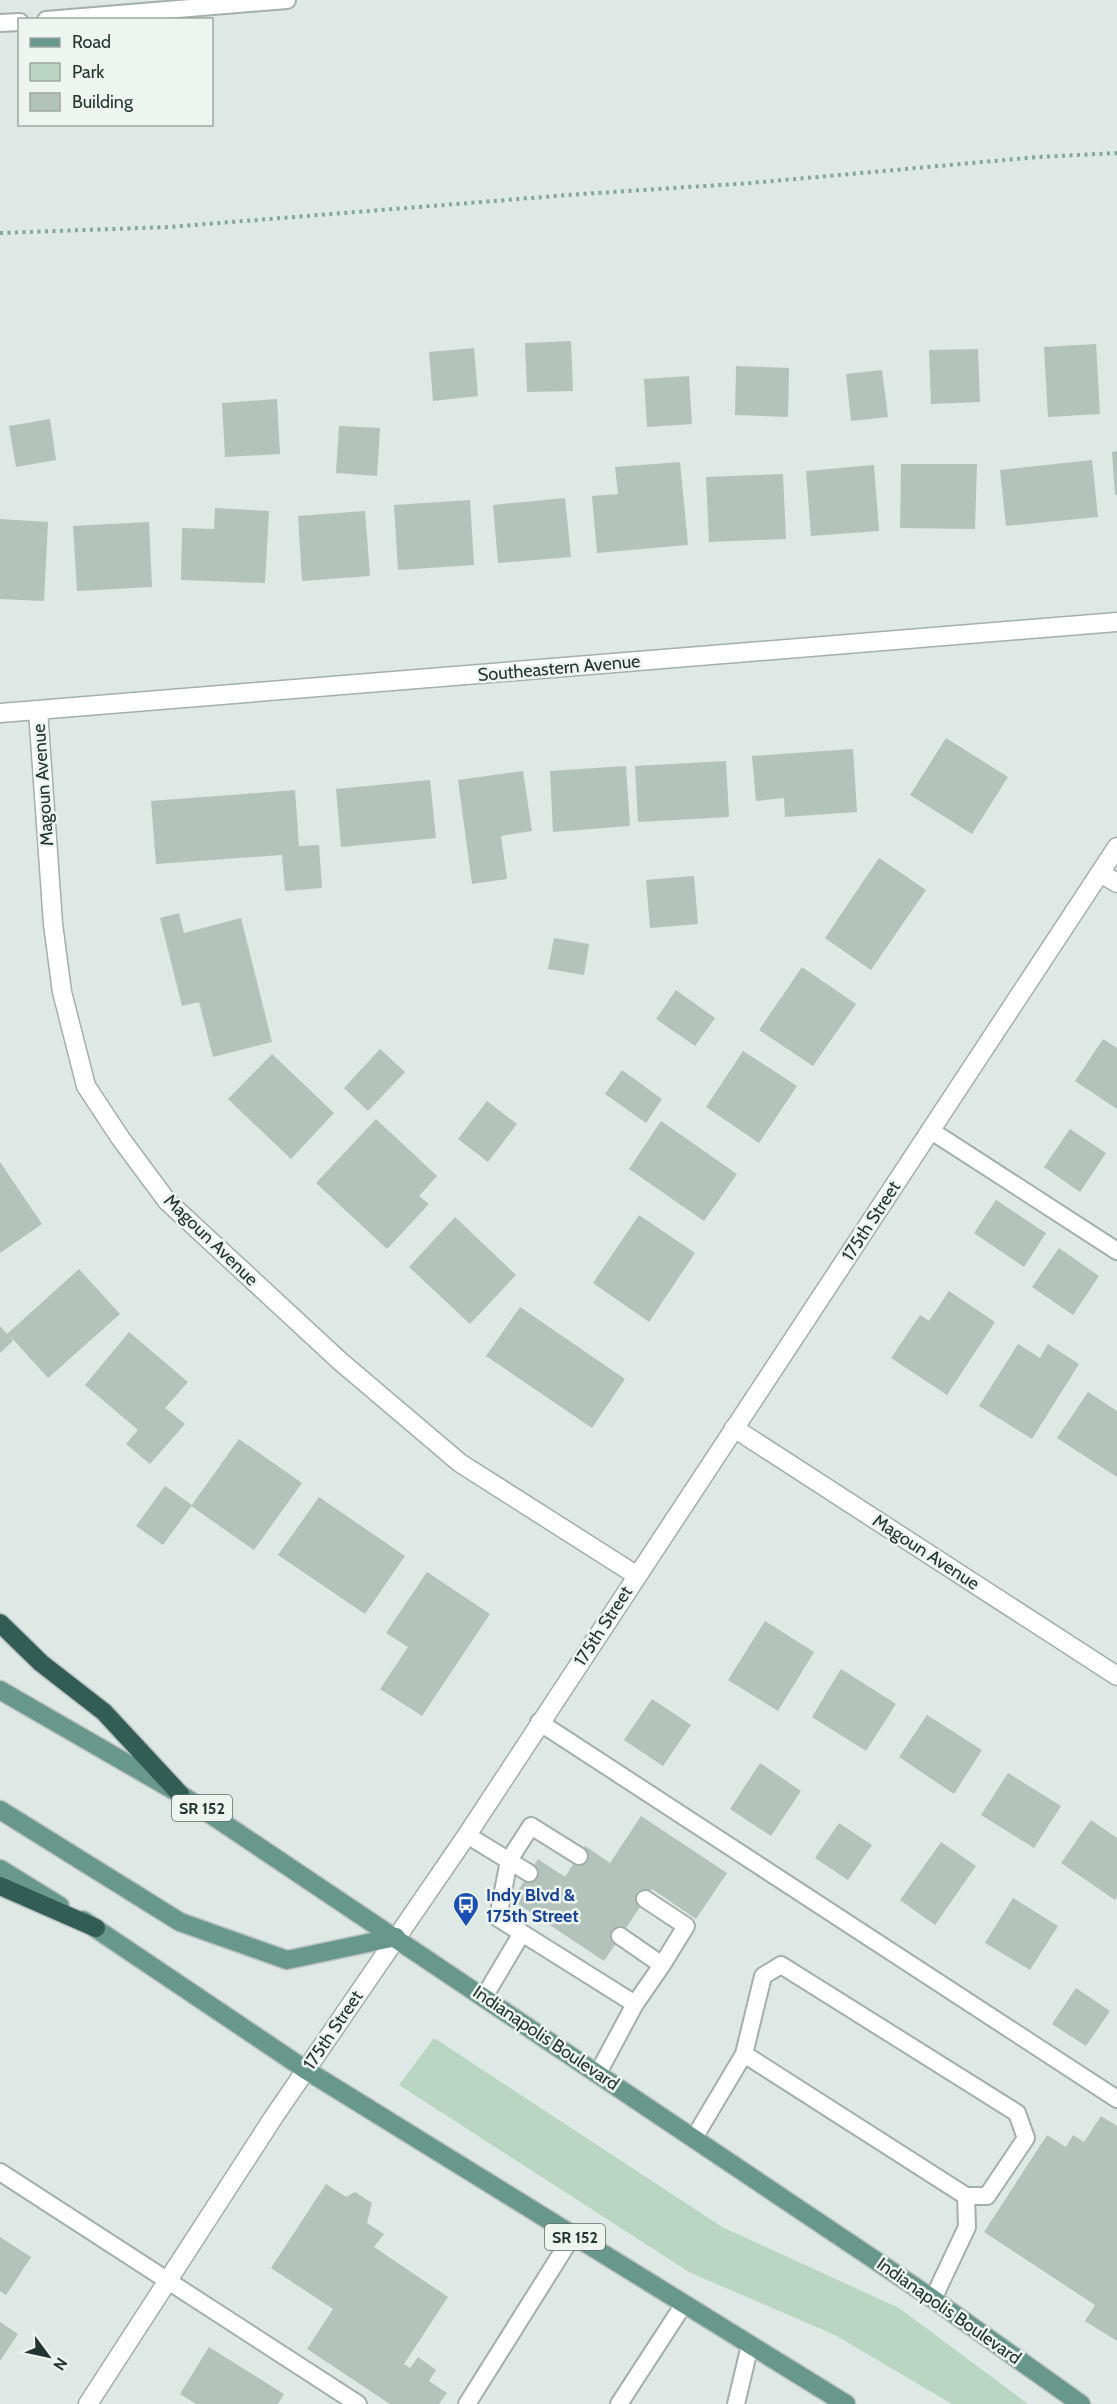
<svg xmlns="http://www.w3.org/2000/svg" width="1117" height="2404" viewBox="0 0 1117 2404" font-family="Cabin,sans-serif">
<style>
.green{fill:#b9d6c2}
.building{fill:#b4c2bc}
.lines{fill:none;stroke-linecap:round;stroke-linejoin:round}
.service-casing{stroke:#a2afaa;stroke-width:20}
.minor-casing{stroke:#a2afaa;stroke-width:21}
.tertiary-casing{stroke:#a2afaa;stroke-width:21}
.primary-casing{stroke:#bdc2c1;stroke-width:21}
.motorway-casing{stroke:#bdc2c1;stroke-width:21}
.path{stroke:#83a79c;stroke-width:4;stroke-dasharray:3 4.5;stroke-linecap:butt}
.service{stroke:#fff;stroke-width:16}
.minor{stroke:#fff;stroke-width:18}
.tertiary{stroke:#fff;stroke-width:18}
.primary{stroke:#68988c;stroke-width:18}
.motorway{stroke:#325d55;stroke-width:18}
.labels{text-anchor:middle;stroke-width:5;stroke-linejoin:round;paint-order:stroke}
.shield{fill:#eef5f1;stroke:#5f6f6a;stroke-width:1.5}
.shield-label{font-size:16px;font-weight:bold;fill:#223530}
.street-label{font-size:18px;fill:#223530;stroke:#eef5f1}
.transit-label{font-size:18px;font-weight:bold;fill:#164399;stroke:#eef5f1;text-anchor:start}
</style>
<rect width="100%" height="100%" fill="#dee8e4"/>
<!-- green -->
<path class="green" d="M 434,2038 L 722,2227 L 899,2308 L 1028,2404 L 952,2404 L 835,2335 L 689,2272 L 399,2085 Z"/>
<!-- building -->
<path class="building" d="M 571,341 L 573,391 L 527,392 L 525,343 Z
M 1096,344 L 1100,414 L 1048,417 L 1044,347 Z
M 474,348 L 478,396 L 433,401 L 429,352 Z
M 978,349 L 980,402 L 931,404 L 929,350 Z
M 736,366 L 789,368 L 788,417 L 735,415 Z
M 882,370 L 888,417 L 851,421 L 846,374 Z
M 689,376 L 692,424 L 647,427 L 644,379 Z
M 277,399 L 280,454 L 225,457 L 222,403 Z
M 50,419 L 56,460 L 16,467 L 9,426 Z
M 339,426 L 380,428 L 377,476 L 336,473 Z
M 1117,451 L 1117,495 L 1115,495 L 1112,452 Z
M 1092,460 L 1098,517 L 1006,526 L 1000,470 Z
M 680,462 L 688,545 L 597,553 L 592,496 L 618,494 L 615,467 Z
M 901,464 L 977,464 L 975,529 L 900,528 Z
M 874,465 L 879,531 L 811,536 L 806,471 Z
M 783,474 L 786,539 L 709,542 L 706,477 Z
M 565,498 L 571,557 L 498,563 L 493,505 Z
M 470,500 L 474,565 L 398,570 L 394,505 Z
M 215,508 L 269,511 L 265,583 L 181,580 L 182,528 L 214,529 Z
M 365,511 L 370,576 L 302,581 L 298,516 Z
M 0,519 L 48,522 L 44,601 L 0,599 Z
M 149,522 L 152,587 L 77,591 L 73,526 Z
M 946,738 L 1008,777 L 972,834 L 910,795 Z
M 853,749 L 857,812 L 785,817 L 784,798 L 756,801 L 752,756 Z
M 726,761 L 729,817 L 638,822 L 635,766 Z
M 626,766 L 630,826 L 553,832 L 550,771 Z
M 523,771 L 532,831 L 501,836 L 507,879 L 472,884 L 458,780 Z
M 430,780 L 436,838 L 341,847 L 336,789 Z
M 295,790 L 299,846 L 319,845 L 322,888 L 285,891 L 282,855 L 156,864 L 151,801 Z
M 879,858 L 926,890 L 871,970 L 825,938 Z
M 694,876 L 698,924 L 650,928 L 646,880 Z
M 179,913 L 184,933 L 241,918 L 272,1042 L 213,1057 L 199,1002 L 182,1006 L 160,918 Z
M 554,938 L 589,944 L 584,975 L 548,969 Z
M 802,967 L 856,1004 L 813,1066 L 759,1030 Z
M 676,990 L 715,1018 L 695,1046 L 656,1019 Z
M 1103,1039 L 1117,1048 L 1117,1109 L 1075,1081 Z
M 380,1049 L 405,1072 L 368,1111 L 344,1088 Z
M 743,1051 L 797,1086 L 759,1143 L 706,1107 Z
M 272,1054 L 334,1113 L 291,1159 L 228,1099 Z
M 622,1070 L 662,1099 L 646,1123 L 605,1094 Z
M 487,1101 L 517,1124 L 488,1162 L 458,1139 Z
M 376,1119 L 437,1176 L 419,1196 L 429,1204 L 387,1249 L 316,1183 Z
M 661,1121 L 737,1174 L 704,1221 L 629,1169 Z
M 1070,1129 L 1106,1153 L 1080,1192 L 1044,1167 Z
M 0,1162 L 42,1224 L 0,1253 Z
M 996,1200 L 1046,1233 L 1024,1267 L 974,1233 Z
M 639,1215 L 695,1253 L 649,1322 L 593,1283 Z
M 455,1217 L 516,1275 L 470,1324 L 409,1267 Z
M 1059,1248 L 1099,1276 L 1073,1315 L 1032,1287 Z
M 79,1269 L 120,1314 L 48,1378 L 10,1336 L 13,1341 L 0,1353 L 0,1326 L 7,1334 Z
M 949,1291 L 995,1322 L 947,1395 L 891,1358 L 920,1315 L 929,1321 Z
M 520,1307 L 625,1379 L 592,1428 L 486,1356 Z
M 129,1332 L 188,1382 L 165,1408 L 185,1424 L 150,1464 L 126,1444 L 138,1430 L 85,1385 Z
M 1018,1344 L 1040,1358 L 1048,1344 L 1079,1364 L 1032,1439 L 979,1406 Z
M 1088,1392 L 1117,1411 L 1117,1477 L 1057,1438 Z
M 239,1439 L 302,1483 L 254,1550 L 191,1506 Z
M 165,1486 L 192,1505 L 163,1545 L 136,1526 Z
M 319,1497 L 405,1556 L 365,1614 L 278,1555 Z
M 427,1572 L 490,1614 L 422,1716 L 380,1689 L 408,1647 L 386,1633 Z
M 765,1621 L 814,1652 L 778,1711 L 728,1680 Z
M 841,1669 L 896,1704 L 866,1751 L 812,1717 Z
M 652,1699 L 691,1725 L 663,1766 L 624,1740 Z
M 927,1715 L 982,1750 L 954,1794 L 899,1757 Z
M 760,1763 L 801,1791 L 771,1836 L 730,1809 Z
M 1008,1773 L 1061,1806 L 1034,1848 L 981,1815 Z
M 641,1816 L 727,1873 L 696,1919 L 652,1889 L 604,1961 L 512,1900 L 538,1859 L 565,1877 L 585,1846 L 610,1863 Z
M 1091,1820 L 1117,1838 L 1117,1897 L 1115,1900 L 1061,1863 Z
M 839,1823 L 872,1845 L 848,1880 L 815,1858 Z
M 941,1842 L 976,1866 L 935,1925 L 900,1900 Z
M 1013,1898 L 1058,1926 L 1030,1970 L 985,1943 Z
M 1076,1988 L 1110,2011 L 1086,2046 L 1052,2024 Z
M 1101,2116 L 1117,2126 L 1117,2341 L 1085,2321 L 1095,2305 L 984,2232 L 1047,2135 L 1066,2147 L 1073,2135 L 1084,2142 Z
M 326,2184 L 346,2197 L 355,2192 L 372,2203 L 367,2223 L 384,2234 L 374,2247 L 448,2297 L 404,2364 L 410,2368 L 418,2357 L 436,2370 L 429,2381 L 447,2393 L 439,2404 L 390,2404 L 307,2349 L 333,2309 L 271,2268 Z
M 0,2237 L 31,2257 L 6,2295 L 0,2291 Z
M 0,2322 L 18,2334 L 0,2361 Z
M 209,2347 L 284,2394 L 278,2404 L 196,2404 L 180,2394 Z"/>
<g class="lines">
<defs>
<path id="service" d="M 46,20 L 287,0
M 0,23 L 20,22
M 930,1130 L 1117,1251
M 539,1722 L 1117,2099
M 467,1835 L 529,1873
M 579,1856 L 531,1826 L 509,1860 L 498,1918 L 635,2004
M 645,1899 L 686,1926 L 662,1965
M 484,1997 L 522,1933
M 598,2073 L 635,2004 L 662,1965 L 620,1936
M 694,2138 L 744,2054 L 763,1976 L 781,1965 L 1017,2113 L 1026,2138 L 987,2196 L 966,2196 L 744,2054
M 0,2172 L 358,2404
M 933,2299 L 967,2227 L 966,2196
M 467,2404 L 573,2235
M 619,2404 L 684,2304
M 736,2404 L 750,2345"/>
<path id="minor" d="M 38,710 L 53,924 L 62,992 L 86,1086 L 121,1139 L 167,1201 L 341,1362 L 460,1463 L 636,1575
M 0,713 L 1117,622
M 1100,873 L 1117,883
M 734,1428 L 1117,1676"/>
<path id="tertiary" d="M 88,2404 L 273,2118 L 467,1835 L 1117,847"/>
<path id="primary" d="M 0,1690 L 180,1794 L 933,2299 L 1081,2404
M 0,1810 L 180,1922 L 287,1960 L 396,1937
M 0,1869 L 60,1906
M 83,1920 L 306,2070 L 846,2404"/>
<path id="motorway" d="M 0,1623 L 41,1663 L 104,1712 L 180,1794
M 0,1886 L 96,1928"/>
</defs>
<!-- service casing -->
<use href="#service" class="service-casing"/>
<!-- minor casing -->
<use href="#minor" class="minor-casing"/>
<!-- tertiary casing -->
<use href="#tertiary" class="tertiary-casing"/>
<!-- primary casing -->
<use href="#primary" class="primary-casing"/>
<!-- motorway casing -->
<use href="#motorway" class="motorway-casing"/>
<!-- path -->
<path class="path" d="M 0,233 L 169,227 L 581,194 L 751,183 L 1038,157 L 1117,153"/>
<!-- service -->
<use href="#service" class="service"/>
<!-- minor -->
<use href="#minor" class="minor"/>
<!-- tertiary -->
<use href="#tertiary" class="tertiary"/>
<!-- primary -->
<use href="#primary" class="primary"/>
<!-- motorway -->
<use href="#motorway" class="motorway"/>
</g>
<!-- icons -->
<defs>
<symbol id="bus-pin" viewBox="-11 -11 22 30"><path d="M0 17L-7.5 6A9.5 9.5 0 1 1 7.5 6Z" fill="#1a4fb4" stroke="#eef5f1"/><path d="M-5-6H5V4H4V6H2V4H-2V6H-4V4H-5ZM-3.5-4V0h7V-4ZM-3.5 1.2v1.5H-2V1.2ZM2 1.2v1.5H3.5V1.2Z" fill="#fff"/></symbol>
</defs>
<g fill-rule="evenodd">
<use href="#bus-pin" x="451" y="1890" width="30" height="40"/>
</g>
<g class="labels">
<!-- shield labels -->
<g class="shield">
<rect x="172" y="1795" width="60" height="26" rx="4.5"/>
<rect x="545" y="2224" width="60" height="26" rx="4.5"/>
</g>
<g class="shield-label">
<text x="202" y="1814">SR 152</text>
<text x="575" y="2243">SR 152</text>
</g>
<!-- street labels -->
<g class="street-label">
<text transform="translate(559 668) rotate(-5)" y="6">Southeastern Avenue</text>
<text transform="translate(43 785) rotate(-94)" y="6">Magoun Avenue</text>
<text transform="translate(871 1221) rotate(-57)" y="6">175th Street</text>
<text transform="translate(211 1240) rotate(44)" y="6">Magoun Avenue</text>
<text transform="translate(926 1552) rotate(33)" y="6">Magoun Avenue</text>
<text transform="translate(603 1626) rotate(-57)" y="6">175th Street</text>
<text transform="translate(333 2030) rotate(-56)" y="6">175th Street</text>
<text transform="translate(546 2038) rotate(34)" y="6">Indianapolis Boulevard</text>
<text transform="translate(949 2311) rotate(35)" y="6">Indianapolis Boulevard</text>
</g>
<!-- transit labels -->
<g class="transit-label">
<text x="486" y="1901">Indy Blvd &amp;<tspan x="486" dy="21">175th Street</tspan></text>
</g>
</g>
<!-- legend -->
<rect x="18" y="18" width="195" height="108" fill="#eef5f1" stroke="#9ca8a4" stroke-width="1.5"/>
<rect x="30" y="38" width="30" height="9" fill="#68988c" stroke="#9ca8a4" stroke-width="1.5"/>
<text x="72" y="48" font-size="18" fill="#223530">Road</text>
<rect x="30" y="63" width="30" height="18" fill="#b9d6c2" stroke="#9ca8a4" stroke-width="1.5"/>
<text x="72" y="78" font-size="18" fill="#223530">Park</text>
<rect x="30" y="93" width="30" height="18" fill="#b4c2bc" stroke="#9ca8a4" stroke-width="1.5"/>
<text x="72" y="108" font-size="18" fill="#223530">Building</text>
<!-- north arrow -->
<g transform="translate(48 2356) rotate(123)" stroke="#eef5f1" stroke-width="4.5" paint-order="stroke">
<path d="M0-4.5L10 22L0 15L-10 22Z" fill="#223530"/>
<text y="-9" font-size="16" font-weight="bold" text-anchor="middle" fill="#223530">N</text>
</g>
</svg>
